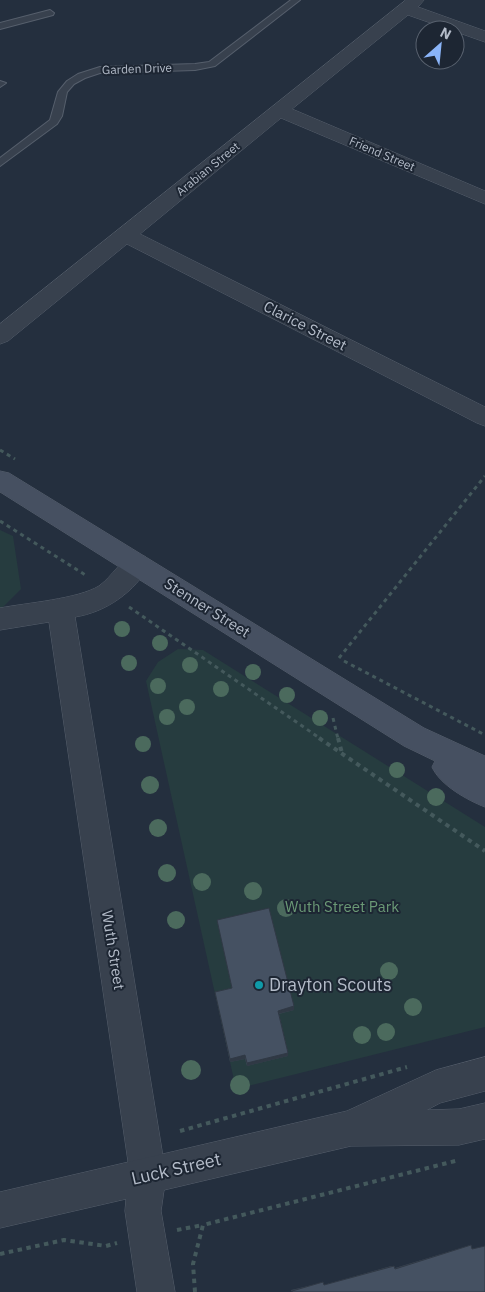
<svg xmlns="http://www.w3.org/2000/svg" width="485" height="1292" viewBox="0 0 485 1292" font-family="'IBM Plex Sans',sans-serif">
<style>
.green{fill:#263c3f}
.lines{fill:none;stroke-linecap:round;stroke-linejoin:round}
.service-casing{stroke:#565f6c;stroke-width:2}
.minor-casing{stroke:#565f6c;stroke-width:1}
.tertiary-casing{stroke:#565f6c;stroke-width:1}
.secondary-casing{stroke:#565f6c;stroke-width:1}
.path-far1{stroke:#44595c;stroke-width:3;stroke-dasharray:4 4;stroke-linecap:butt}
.path{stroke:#44595c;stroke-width:4;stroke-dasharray:4.5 4.5;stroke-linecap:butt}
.service{fill:#38414e;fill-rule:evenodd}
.minor{fill:#38414e;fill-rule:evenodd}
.tertiary{fill:#38414e;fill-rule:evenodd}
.secondary{fill:#465061;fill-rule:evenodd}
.tree{fill:#4b6a5d}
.wall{fill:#3b4654}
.shaded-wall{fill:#303945}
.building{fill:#455162;stroke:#303945}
.culture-dot{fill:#0f9aa8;stroke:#1d2633;stroke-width:2}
.labels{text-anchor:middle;stroke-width:4;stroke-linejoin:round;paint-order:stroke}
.far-street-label{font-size:12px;fill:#b4bcc9;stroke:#1d2633}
.street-label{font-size:15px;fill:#b4bcc9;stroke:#1d2633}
.park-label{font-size:15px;fill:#6b9a76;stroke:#1d2633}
.near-poi-label{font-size:18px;fill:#b4bcc9;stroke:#1d2633;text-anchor:start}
.near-street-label{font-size:18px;fill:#b4bcc9;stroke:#1d2633}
</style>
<rect width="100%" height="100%" fill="#242f3e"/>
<!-- green -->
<path class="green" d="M 0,530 L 13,536 L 21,589 L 0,610 Z
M 178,649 L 203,650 L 485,827 L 485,1027 L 236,1089 L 146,681 L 158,662 Z"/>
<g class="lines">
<defs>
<path id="service" d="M 291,0 L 300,0 L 215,66 L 195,70 L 100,73 L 85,78 L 74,84 L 67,92 L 62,116 L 57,124 L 0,166 L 0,158 L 50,120 L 58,92 L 67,81 L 78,74 L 100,67 L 195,64 L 209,62 Z
M 50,10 L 54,13 L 53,15 L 0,29 L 0,23 Z
M 0,81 L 6,83 L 0,87 Z"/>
<path id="minor" d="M 406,0 L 424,0 L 418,7 L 485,31 L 485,42 L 408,15 L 292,109 L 485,191 L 485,204 L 281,118 L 140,234 L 485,407 L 485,426 L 477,423 L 127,244 L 8,341 L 0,344 L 0,324 Z
M 137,553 L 146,557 L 150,564 C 135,592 106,612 75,617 L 166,1175 L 161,1188 L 148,1193 L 135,1188 L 130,1175 L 49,622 L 0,630 L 0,608 C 26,603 78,599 99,586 C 113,576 120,559 137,553 Z"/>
<path id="tertiary" d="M 485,1057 L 485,1091 L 440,1103 L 427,1110 L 459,1109 L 485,1103 L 485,1139 L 459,1145 L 351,1146 L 164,1190 L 161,1211 L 175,1292 L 137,1292 L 125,1211 L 126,1199 L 0,1228 L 0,1192 L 347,1111 L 436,1070 Z"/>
<path id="secondary" d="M 0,471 L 9,473 L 424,728 L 485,756 L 485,807 C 467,800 440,785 432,767 L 435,761 L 404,746 L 0,492 Z"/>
</defs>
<!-- service casing -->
<use href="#service" class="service-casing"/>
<!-- minor casing -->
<use href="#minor" class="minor-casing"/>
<!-- tertiary casing -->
<use href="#tertiary" class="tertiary-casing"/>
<!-- secondary casing -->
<use href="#secondary" class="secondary-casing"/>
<!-- path-far1 -->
<path class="path-far1" d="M 0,450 L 15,459
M 0,521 L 87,576
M 129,607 L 321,739
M 339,658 L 485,476
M 344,661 L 485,735
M 333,718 L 338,739"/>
<!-- path -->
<path class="path" d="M 319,738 L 485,851
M 338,738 L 342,753
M 180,1131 L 407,1067
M 177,1230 L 203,1225
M 0,1254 L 64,1240 L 106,1246 L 117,1243
M 195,1292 L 193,1264 L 203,1225 L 459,1160"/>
<!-- service -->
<use href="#service" class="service"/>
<!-- minor -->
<use href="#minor" class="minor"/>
<!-- tertiary -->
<use href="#tertiary" class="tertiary"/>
<!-- secondary -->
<use href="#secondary" class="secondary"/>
</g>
<!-- trees -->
<g class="tree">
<circle cx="122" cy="629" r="8"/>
<circle cx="160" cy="643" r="8"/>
<circle cx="129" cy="663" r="8"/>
<circle cx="190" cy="665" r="8"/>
<circle cx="253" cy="672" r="8"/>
<circle cx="158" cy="686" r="8"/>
<circle cx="221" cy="689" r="8"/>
<circle cx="287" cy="695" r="8"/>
<circle cx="187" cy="707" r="8"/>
<circle cx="167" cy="717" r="8"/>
<circle cx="320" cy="718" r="8"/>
<circle cx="143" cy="744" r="8"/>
<circle cx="397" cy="770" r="8"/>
<circle cx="150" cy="785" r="9"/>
<circle cx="436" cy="797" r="9"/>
<circle cx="158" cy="828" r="9"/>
<circle cx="167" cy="873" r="9"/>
<circle cx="202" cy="882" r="9"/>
<circle cx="253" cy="891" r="9"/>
<circle cx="286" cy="908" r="9"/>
<circle cx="176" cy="920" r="9"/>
<circle cx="389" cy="971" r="9"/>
<circle cx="413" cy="1007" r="9"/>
<circle cx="386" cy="1032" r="9"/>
<circle cx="362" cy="1035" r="9"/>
<circle cx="191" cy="1070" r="10"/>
<circle cx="240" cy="1085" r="10"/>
</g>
<!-- wall -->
<path class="wall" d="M 217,920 L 294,1010 L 279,1014 L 288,1053 L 288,1056 L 247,1066 L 245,1059 L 230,1062 L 215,992 L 232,988 L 218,924 Z
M 471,1245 L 485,1292 L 292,1292 L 291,1290 L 321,1283 L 324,1285 L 391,1266 L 394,1266 L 395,1268 Z"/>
<!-- shaded-wall -->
<path class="shaded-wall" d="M 294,1006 L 294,1010 L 277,1014 L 278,1011 Z
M 288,1053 L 288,1056 L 247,1066 L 247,1063 Z
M 245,1055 L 245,1059 L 230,1062 L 230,1059 Z"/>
<!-- building -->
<path class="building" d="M 269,908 L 294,1006 L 278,1011 L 288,1053 L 247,1063 L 245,1055 L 230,1059 L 215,992 L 232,988 L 217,920 Z
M 471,1245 L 472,1249 L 485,1246 L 485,1292 L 293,1292 L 292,1291 L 323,1282 L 324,1285 L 394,1266 L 395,1269 Z"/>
<!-- markers -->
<circle class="culture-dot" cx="259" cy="985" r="5"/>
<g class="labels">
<!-- far-street labels -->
<g class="far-street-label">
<text transform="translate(137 69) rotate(-2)" y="4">Garden Drive</text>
<text transform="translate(382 154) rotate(23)" y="4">Friend Street</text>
<text transform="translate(208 169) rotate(-39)" y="4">Arabian Street</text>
</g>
<!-- street labels -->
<g class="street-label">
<text transform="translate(305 326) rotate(27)" y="5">Clarice Street</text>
<text transform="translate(207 608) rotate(32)" y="5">Stenner Street</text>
<text transform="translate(113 950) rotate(81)" y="5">Wuth Street</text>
</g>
<!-- park labels -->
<g class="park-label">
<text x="342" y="912">Wuth Street Park</text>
</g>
<!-- near-poi labels -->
<g class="near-poi-label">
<text x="269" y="991">Drayton Scouts</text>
</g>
<!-- near-street labels -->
<g class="near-street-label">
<text transform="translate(176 1169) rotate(-13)" y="6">Luck Street</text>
</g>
</g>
<!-- north arrow -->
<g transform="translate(440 45) rotate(27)"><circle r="24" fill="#1d2633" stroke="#59626f"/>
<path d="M0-4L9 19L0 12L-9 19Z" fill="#8ab4f8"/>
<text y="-8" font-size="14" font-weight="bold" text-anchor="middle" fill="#b4bcc9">N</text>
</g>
</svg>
